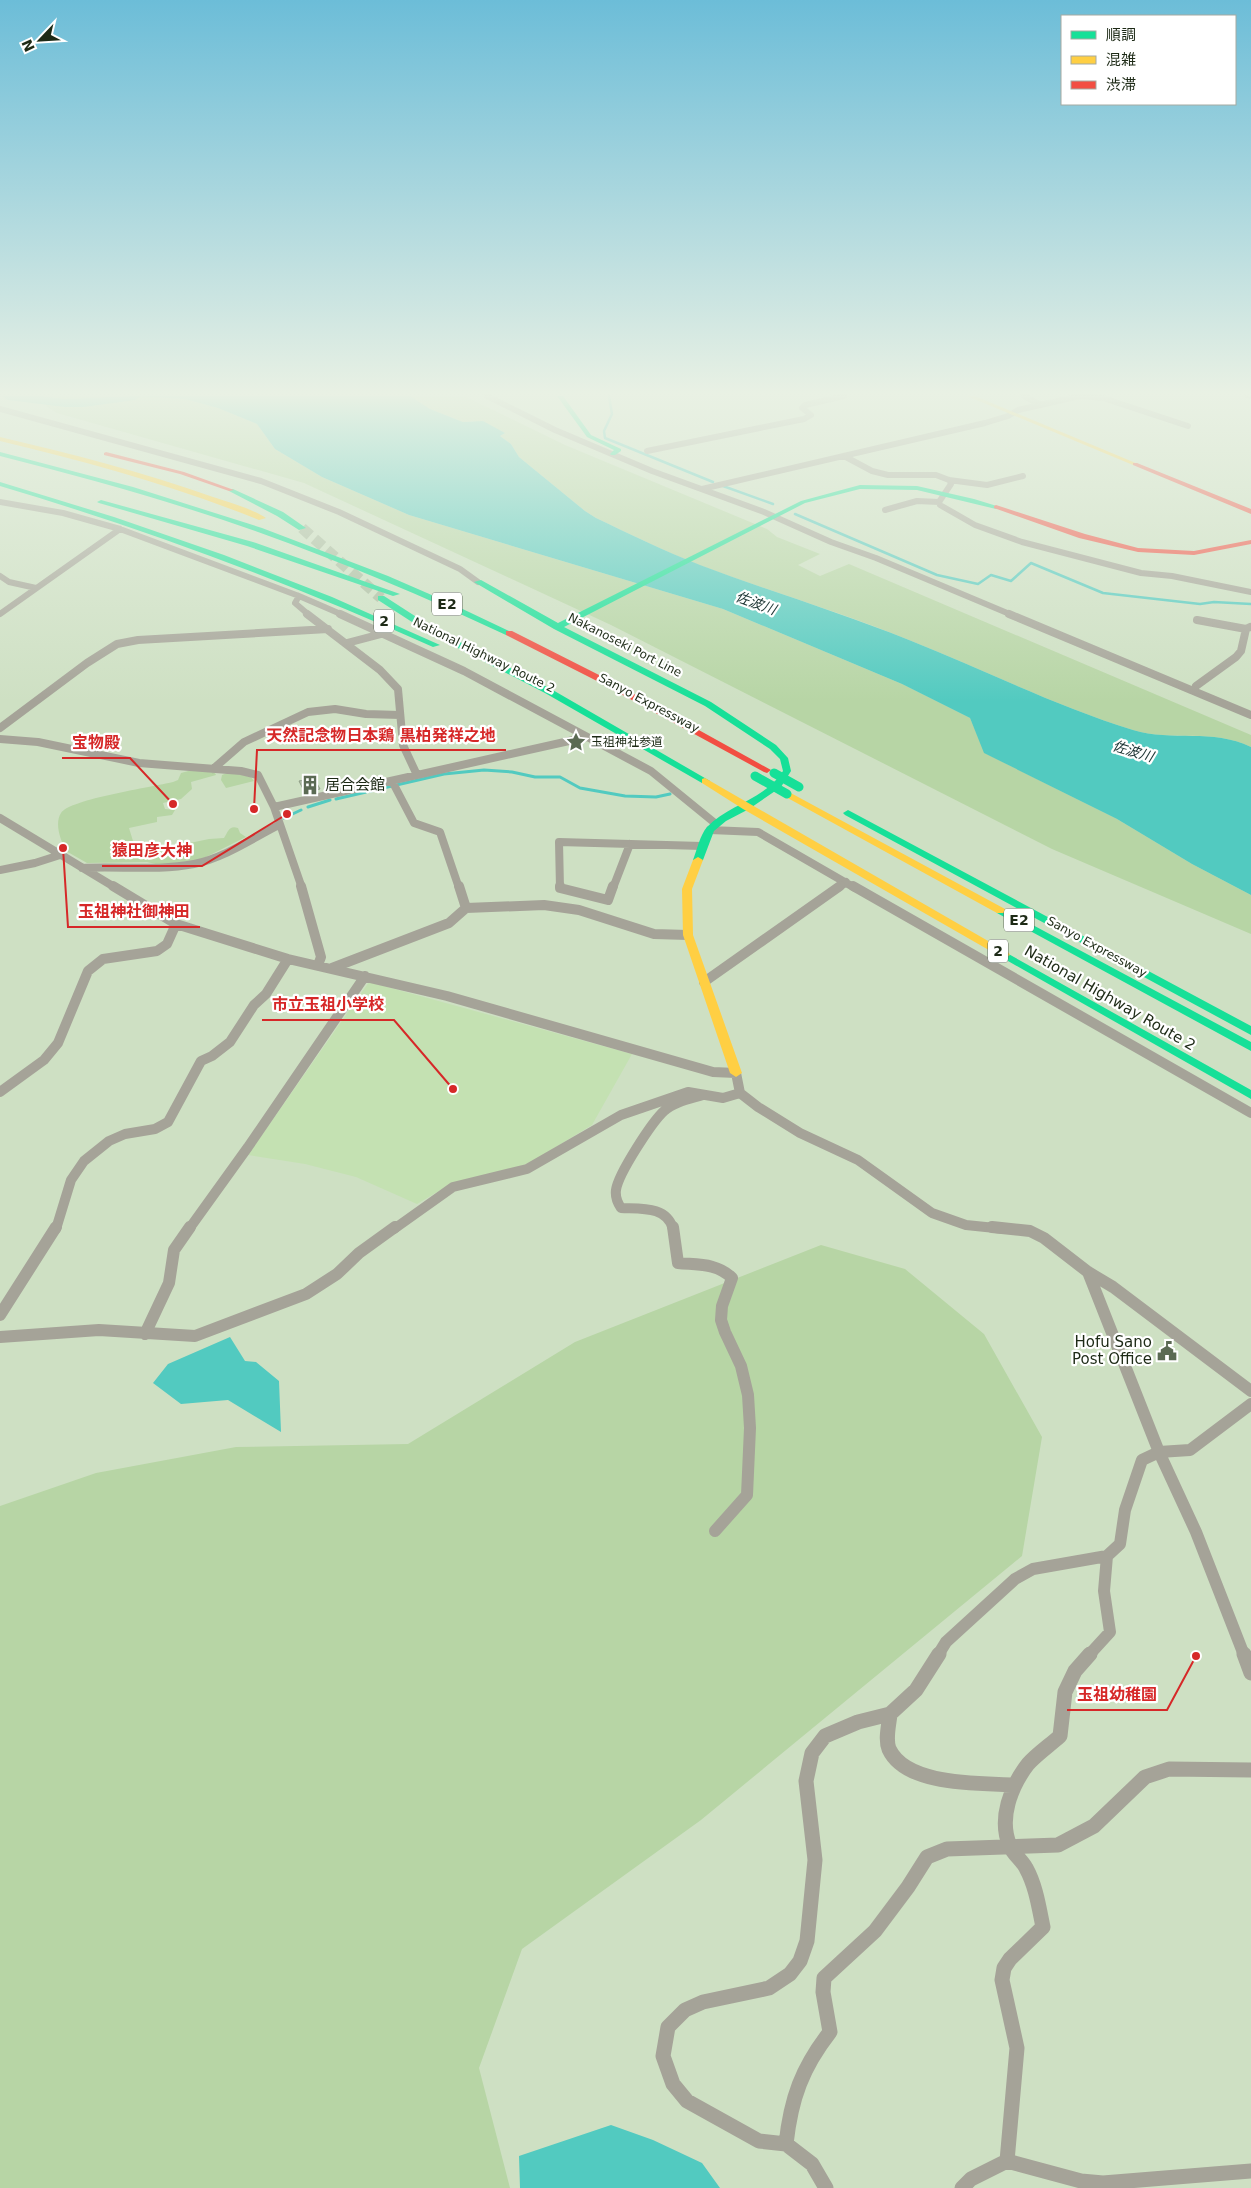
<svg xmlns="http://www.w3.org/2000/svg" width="1251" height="2188" viewBox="0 0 1251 2188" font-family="'DejaVu Sans','Noto Sans JP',sans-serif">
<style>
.built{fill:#c4e1b2}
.green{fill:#b7d5a5}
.water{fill:#52cac0}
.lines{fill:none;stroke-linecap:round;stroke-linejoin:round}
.stream-far1{stroke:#52cac0;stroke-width:2.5}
.stream{stroke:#52cac0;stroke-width:3}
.river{fill:#52cac0;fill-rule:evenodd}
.building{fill:#afbda6;stroke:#8f9d86}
.highway-tunnel{stroke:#abbca0;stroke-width:11;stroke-dasharray:11 5.5;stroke-linecap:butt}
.street-far4{stroke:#a5a398;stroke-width:6}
.street-far3{stroke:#a5a398;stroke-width:8}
.street-far2{stroke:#a5a398;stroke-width:10}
.street-far1{stroke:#a5a398;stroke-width:12}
.street{stroke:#a5a398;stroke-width:15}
.fast{fill:#16e098;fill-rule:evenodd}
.slow{fill:#ffcf43;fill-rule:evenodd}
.jam{fill:#f24e42;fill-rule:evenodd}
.rail{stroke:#9aa090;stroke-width:2.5;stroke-dasharray:6 3;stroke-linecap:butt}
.fast-bridge{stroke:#16e098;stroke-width:9}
.labels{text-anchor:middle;stroke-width:4.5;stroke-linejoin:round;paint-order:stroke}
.far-street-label{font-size:12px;fill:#1d2a16;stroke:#fff}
.far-poi-label{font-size:12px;fill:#1d2a16;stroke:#fff;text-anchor:start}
.far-water-label{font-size:14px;font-style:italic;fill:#1b3332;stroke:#fff}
.shield{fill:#fff;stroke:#616a5c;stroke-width:1}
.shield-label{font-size:14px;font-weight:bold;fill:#1d2a16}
.poi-label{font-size:15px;fill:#1d2a16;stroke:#fff;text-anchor:start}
.street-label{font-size:15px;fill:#1d2a16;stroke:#fff}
.leader{fill:none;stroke:#d62828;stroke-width:2}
.callout-dot{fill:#d62828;stroke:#fff;stroke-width:2}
.callout-label{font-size:16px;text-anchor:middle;font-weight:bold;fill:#d62828;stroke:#fff;stroke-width:4.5;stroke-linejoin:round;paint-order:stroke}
</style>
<rect width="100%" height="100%" fill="#cee0c3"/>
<!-- built -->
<path class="built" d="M 369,982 L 632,1054 L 592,1125 L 531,1162 L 507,1171 L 470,1178 L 449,1185 L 417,1204 L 356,1177 L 305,1164 L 248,1155 Z"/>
<!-- green -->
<path class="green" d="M 58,396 L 138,396 L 185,399 L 218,408 L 257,424 L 275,449 L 322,477 L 409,515 L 723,609 L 902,684 L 970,718 L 985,753 L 1117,819 L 1192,864 L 1251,895 L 1251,934 L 1052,849 L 611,625 L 304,483 L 57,413 L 46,406 Z
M 410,396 L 464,396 L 565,445 L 767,529 L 777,537 L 820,554 L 798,565 L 820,576 L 849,564 L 1251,735 L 1251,747 C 1212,728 1173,742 1133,730 C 1056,706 984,670 909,640 C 840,612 769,591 699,565 C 664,551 630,534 596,518 L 585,511 L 519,457 L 511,444 L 500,436 L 505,433 L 473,421 L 463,422 L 430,409 Z
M 192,770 L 214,771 L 216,775 L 191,782 L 192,789 L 181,799 L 163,803 L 165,809 L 175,810 L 172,815 L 157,817 L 157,822 L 129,828 L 137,854 L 209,839 L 224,838 C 228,832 229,825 238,828 L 240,833 L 246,837 L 200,860 L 164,866 L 147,862 L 87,863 L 66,851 C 61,841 54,824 61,813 C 70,799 153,787 173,782 L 178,780 L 181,773 Z
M 229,772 L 251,777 L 254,781 L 226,788 L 221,780 L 222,775 Z
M 821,1245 L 905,1269 L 984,1334 L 1042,1437 L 1022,1556 L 701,1820 L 522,1949 L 479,2068 L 510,2188 L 0,2188 L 0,1506 L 96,1473 L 236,1447 L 408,1444 L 575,1342 Z"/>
<!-- water -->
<path class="water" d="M 138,396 L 410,396 L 430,409 L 463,422 L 483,421 L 505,433 L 500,436 L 511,444 L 519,457 L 585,511 L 596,518 C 630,534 664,551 700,565 C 769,591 840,612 909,640 C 984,670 1056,706 1133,730 C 1173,742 1212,728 1251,747 L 1251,895 L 1192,864 L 1117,819 L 984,753 L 970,718 L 902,684 L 723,609 L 409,515 L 322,477 L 275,449 L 257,424 L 218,408 L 185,399 Z
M 230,1337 L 245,1361 L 256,1362 L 279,1381 L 281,1432 L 228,1400 L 181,1404 L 153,1383 L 168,1364 Z
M 611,2125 L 653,2140 L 702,2163 L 720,2188 L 520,2188 L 519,2156 Z"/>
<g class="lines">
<!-- stream-far1 -->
<path class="stream-far1" d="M 609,396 L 612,414 L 604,431 L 605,438 L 713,482
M 723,486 L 773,504
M 795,514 L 937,575 L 978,584 L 991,575 L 1011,581 L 1031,563 L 1103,593 L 1200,604 L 1214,602 L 1251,604"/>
<!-- stream -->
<path class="stream" d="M 336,799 L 444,774 L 484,770 L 512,772 L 535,777 L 560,777 L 580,788 L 625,796 L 656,797 L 670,794
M 308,807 L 330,800
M 284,818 L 301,810"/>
<!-- river -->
<path class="river" d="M 2,396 L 39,396 L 65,399 L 141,396 L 135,400 L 83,407 L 65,407 L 8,400 Z"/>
</g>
<!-- building -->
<path class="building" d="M 314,778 L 320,789 L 305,793 L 299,781 Z"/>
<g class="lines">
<!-- highway-tunnel -->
<path class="highway-tunnel" d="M 302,528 L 381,598"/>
<!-- street-far4 -->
<path class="street-far4" d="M 487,396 L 555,430 L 652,471 L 764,512 L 831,542 L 876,558 L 1012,615
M 1024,396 L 1041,405
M 0,409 L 261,481 L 339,512 L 460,569 L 478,582
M 647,451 L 804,419 L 811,415 L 802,408 L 805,405 L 844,396
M 844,456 L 872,471 L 888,475 L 936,475 L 949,480 L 987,485 L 1023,476
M 949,480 L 951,484 L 939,502 L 940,505 L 975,525 L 1022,542 L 1141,573 L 1172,576 L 1251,592
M 702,489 L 985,423 L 1008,416 L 1018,410 L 1080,396 L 1103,398 L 1188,426
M 0,502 L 63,513 L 120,529 L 299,596 L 343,615
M 885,510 L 917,501 L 939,502
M 0,576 L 9,582 L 36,588
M 299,596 L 295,603 L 309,615
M 0,614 L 120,529"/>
<!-- street-far3 -->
<path class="street-far3" d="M 307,614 L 380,670 L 398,689 L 403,745 L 417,775
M 340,614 L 464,671 L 651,771 L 716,824
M 1009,614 L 1251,715
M 1197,620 L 1246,629 L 1250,627
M 347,643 L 385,633
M 1196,686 L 1236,657 L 1241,651 L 1246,629
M 0,728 L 87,663 L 117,644 L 138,640 L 328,629
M 0,739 L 38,742 L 139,763 L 241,771 L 258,775 L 274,807 L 302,888
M 213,769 L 244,742 L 308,712 L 335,709 L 366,714 L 400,715
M 392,781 L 414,823 L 440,832 L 459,888
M 274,807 L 587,737
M 0,818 L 116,888
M 710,830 L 758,832 L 855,888
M 82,868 C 119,866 158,871 194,864 C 224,858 253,838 279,825
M 0,870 L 35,863 L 60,855
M 560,888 L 559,842 L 702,846
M 613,888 L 630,844
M 838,888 L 846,882"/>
<!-- street-far2 -->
<path class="street-far2" d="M 113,886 L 176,924 L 288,959 L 447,996 L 713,1072 L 736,1073 L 740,1093 L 758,1107 L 800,1133 L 858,1160 L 932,1213 L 966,1225 L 1005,1229
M 301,886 L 321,957 L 318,965
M 459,886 L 466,908
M 560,886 L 560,888 L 608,900 L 613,886
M 853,886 L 1251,1113
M 332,968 L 449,923 L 466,908 L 544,905 L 579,910 L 654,934 L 688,935
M 704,982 L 840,886
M 0,1092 L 44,1060 L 58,1043 L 88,971 L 103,959 L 157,951 L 167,944 L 176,924
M 56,1229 L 71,1180 L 84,1161 L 109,1141 L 125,1134 L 155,1129 L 168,1122 L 201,1061 L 212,1056 L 230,1042 L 254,1005 L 266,994 L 288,959
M 189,1229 L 248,1147 L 365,976
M 394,1229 L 453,1187 L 527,1169 L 621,1115 L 688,1092 L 723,1098 L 740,1093
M 673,1229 C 667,1206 641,1209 621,1208 C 617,1202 615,1197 616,1190 C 618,1174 652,1122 664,1111 C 674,1102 690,1099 703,1095"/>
<!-- street-far1 -->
<path class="street-far1" d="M 673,1227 L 678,1263 C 698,1265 717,1263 732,1278 L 722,1306 L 721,1320 L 725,1332 L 741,1366 L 748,1395 L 750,1428 L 747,1495 L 715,1531
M 992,1227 L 1030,1231 L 1044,1238 L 1088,1272 L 1113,1287 L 1251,1391
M 1088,1272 L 1159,1452 L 1196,1532 L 1244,1655
M 0,1315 L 56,1227
M 145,1334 L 169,1283 L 174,1250 L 190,1227
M 0,1337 L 99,1330 L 195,1336 L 306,1294 L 337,1274 L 359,1253 L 395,1227
M 938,1655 L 946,1642 L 1015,1579 L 1033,1569 L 1107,1556 L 1120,1544 L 1125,1510 L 1142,1460 L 1159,1452 L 1190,1450 L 1251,1404
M 1089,1655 L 1110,1632 L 1104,1591 L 1107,1556"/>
<!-- street -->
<path class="street" d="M 1090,1654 L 1075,1671 L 1065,1692 L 1060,1736 C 1050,1745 1037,1754 1028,1764 C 1011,1786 998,1819 1010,1846 C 1013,1854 1022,1860 1026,1868 C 1036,1886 1039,1908 1043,1927 L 1010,1959 L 1004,1968 L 1002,1980 L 1017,2048 L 1007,2161 L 1081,2181 L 1103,2183 L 1251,2171
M 1244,1654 L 1251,1673
M 890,1714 C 889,1725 885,1739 889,1749 C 906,1786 979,1783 1014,1785
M 786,2144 C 791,2098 802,2068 830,2032 L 823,1992 L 824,1978 L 875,1931 L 908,1887 L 927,1857 L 947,1849 L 1058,1845 L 1094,1826 L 1145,1777 L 1169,1769 L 1251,1770
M 826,2188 L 812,2164 L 786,2144 L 759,2141 L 687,2101 L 673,2084 L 663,2056 L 668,2027 L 685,2010 L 703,2002 L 769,1988 L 790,1974 L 800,1961 L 807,1941 L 815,1860 L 806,1781 L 812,1753 L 825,1736 L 858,1722 L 890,1714 L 916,1690 L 939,1654
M 962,2188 L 971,2179 L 1007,2161"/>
<!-- fast -->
<path class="fast" d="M 557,396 L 563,396 L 591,435 L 621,449 L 621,451 L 615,455 L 611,455 L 610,454 L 614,450 L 587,437 Z
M 0,452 L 133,487 L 262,528 L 388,576 L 450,603 L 513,633 L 506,635 C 425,597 342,562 258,532 C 173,502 87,478 0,456 Z
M 0,482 L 114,517 L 224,555 L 332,597 L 440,645 L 433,647 C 292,584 148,530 0,486 Z
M 860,485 L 917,486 L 974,499 L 1000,507 L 996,509 L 917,490 L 860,489 L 805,503 L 564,627 L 711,702 L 776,745 L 788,758 L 791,771 L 781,787 L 749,809 L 726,821 L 714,831 L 703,860 L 701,862 L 695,862 L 693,860 C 697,850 700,835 707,827 C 729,804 763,801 783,771 L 780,759 L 770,749 L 705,706 L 554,629 L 474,582 L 481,580 L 558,623 L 801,501 Z
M 229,489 L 233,489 L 283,512 L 306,528 L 299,530 L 277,516 L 229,491 Z
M 101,500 L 253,542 L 400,594 L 393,596 L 247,546 L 99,503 L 97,502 Z
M 378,596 L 384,596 L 435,629 L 551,689 L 710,781 L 708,783 L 702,783 L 545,693 L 429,633 L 378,600 Z
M 848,810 L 1251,1026 L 1251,1035 L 845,815 L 843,813 Z
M 1001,908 L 1251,1042 L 1251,1051 L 997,913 L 996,911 L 997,909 Z
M 1005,952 L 1251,1090 L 1251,1099 L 1001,957 L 1000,955 Z"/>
<!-- slow -->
<path class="slow" d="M 967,396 L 975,396 L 1138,464 L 1133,465 Z
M 0,437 C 72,454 143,472 213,497 C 228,502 253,509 266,518 L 259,520 C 175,486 88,462 0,441 Z
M 705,778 L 1009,953 L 1010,955 L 1005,958 L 1001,957 L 743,809 L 702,783 L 702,779 Z
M 787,791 L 1005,909 L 1006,911 L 1005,913 L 997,913 L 784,796 L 784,792 Z
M 698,857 L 703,860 L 692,889 L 693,935 L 742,1073 L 736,1077 L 730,1073 L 683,935 L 682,889 L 693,860 Z"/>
<!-- jam -->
<path class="jam" d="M 106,452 L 184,472 L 234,490 L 229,491 L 180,474 L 104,455 L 104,453 Z
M 1133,463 L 1137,463 L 1251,509 L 1251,514 L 1133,465 Z
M 996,505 L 1085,534 L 1138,548 L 1194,551 L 1251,540 L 1251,544 L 1194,555 L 1138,552 L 1079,538 L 994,508 L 994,506 Z
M 506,631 L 512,631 L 603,677 L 771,770 L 767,773 L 764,772 L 597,681 L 506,635 Z"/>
<!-- rail -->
<path class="rail" d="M 1245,396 L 1251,398"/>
<!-- fast-bridge -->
<path class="fast-bridge" d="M 774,773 L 799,787
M 755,776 L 787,794"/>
</g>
<!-- sky -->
<linearGradient id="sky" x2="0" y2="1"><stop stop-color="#6cbdd8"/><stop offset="0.56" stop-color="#e9f1e4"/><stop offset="1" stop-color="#e9f1e4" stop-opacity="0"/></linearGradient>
<rect width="1251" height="702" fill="url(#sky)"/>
<!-- icons -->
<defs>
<symbol id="sight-bare" viewBox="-9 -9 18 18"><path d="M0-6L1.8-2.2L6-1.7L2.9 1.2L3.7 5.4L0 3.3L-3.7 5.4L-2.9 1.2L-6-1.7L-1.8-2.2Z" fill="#5b6a53" stroke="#fff" stroke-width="2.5" paint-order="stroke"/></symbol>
<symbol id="building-bare" viewBox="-9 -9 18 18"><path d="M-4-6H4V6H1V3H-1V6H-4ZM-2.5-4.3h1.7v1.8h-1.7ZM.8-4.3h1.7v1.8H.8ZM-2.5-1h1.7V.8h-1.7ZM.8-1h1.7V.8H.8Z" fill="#5b6a53" stroke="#fff" stroke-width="2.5" paint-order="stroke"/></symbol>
<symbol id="civic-bare" viewBox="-9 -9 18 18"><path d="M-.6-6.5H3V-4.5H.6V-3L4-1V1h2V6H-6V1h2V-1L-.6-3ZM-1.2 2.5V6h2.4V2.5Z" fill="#5b6a53" stroke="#fff" stroke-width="2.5" paint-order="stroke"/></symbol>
</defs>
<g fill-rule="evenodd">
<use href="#sight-bare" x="562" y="728" width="28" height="28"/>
<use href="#building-bare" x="296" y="771" width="28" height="28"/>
<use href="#civic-bare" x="1153" y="1337" width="28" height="28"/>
</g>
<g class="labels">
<!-- far-street labels -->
<g class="far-street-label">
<text transform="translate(625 645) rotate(27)" y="4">Nakanoseki Port Line</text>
<text transform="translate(484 655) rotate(26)" y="4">National Highway Route 2</text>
<text transform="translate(649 703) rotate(28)" y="4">Sanyo Expressway</text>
<text transform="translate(1097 947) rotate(29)" y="4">Sanyo Expressway</text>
</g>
<!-- far-poi labels -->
<g class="far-poi-label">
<text x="591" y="746">玉祖神社参道</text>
</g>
<!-- far-water labels -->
<g class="far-water-label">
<text transform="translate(756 603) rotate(20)" y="5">佐波川</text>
<text transform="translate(1133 751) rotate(17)" y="5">佐波川</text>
</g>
<!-- shield labels -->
<g class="shield">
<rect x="432" y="592.5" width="30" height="23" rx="4"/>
<rect x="374" y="609.5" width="20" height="23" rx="4"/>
<rect x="1004" y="908.5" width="30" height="23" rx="4"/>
<rect x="988" y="939.5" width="20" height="23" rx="4"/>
</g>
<g class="shield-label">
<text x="447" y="609">E2</text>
<text x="384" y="626">2</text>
<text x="1019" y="925">E2</text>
<text x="998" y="956">2</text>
</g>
<!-- poi labels -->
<g class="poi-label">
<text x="325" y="790">居合会館</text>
<text x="1152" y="1347" text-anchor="end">Hofu Sano<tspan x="1152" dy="17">Post Office</tspan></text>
</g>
<!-- street labels -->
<g class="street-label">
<text transform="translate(1110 998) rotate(30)" y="5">National Highway Route 2</text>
</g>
</g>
<!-- callouts -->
<path class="leader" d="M254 809L257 750H506M173 804L130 758H62M287 814L202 866H102M63 848L68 927H200M453 1089L394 1020H262M1196 1656L1167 1710H1067"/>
<g class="callout-dot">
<circle cx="254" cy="809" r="5"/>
<circle cx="173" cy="804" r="5"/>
<circle cx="287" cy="814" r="5"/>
<circle cx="63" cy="848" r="5"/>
<circle cx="453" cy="1089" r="5"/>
<circle cx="1196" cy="1656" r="5"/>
</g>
<g class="callout-label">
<text x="381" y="741">天然記念物日本鶏 黒柏発祥之地</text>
<text x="96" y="748">宝物殿</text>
<text x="152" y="856">猿田彦大神</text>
<text x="134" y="917">玉祖神社御神田</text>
<text x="328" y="1010">市立玉祖小学校</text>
<text x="1117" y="1700">玉祖幼稚園</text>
</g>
<!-- legend -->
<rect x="1061" y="15" width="175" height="90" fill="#ffffff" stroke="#a5aaa2"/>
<rect x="1071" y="31" width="25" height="8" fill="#16e098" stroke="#a5aaa2"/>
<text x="1106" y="40" font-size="15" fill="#1d2a16">順調</text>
<rect x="1071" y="56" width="25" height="8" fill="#ffcf43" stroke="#a5aaa2"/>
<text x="1106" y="65" font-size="15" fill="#1d2a16">混雑</text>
<rect x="1071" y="81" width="25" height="8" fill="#f24e42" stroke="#a5aaa2"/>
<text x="1106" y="90" font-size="15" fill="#1d2a16">渋滞</text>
<!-- north arrow -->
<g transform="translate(40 40) rotate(245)" stroke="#ffffff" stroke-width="4" paint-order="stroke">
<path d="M0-4L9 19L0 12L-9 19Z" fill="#1d2a16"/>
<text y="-8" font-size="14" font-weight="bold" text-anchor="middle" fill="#1d2a16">N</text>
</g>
</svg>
